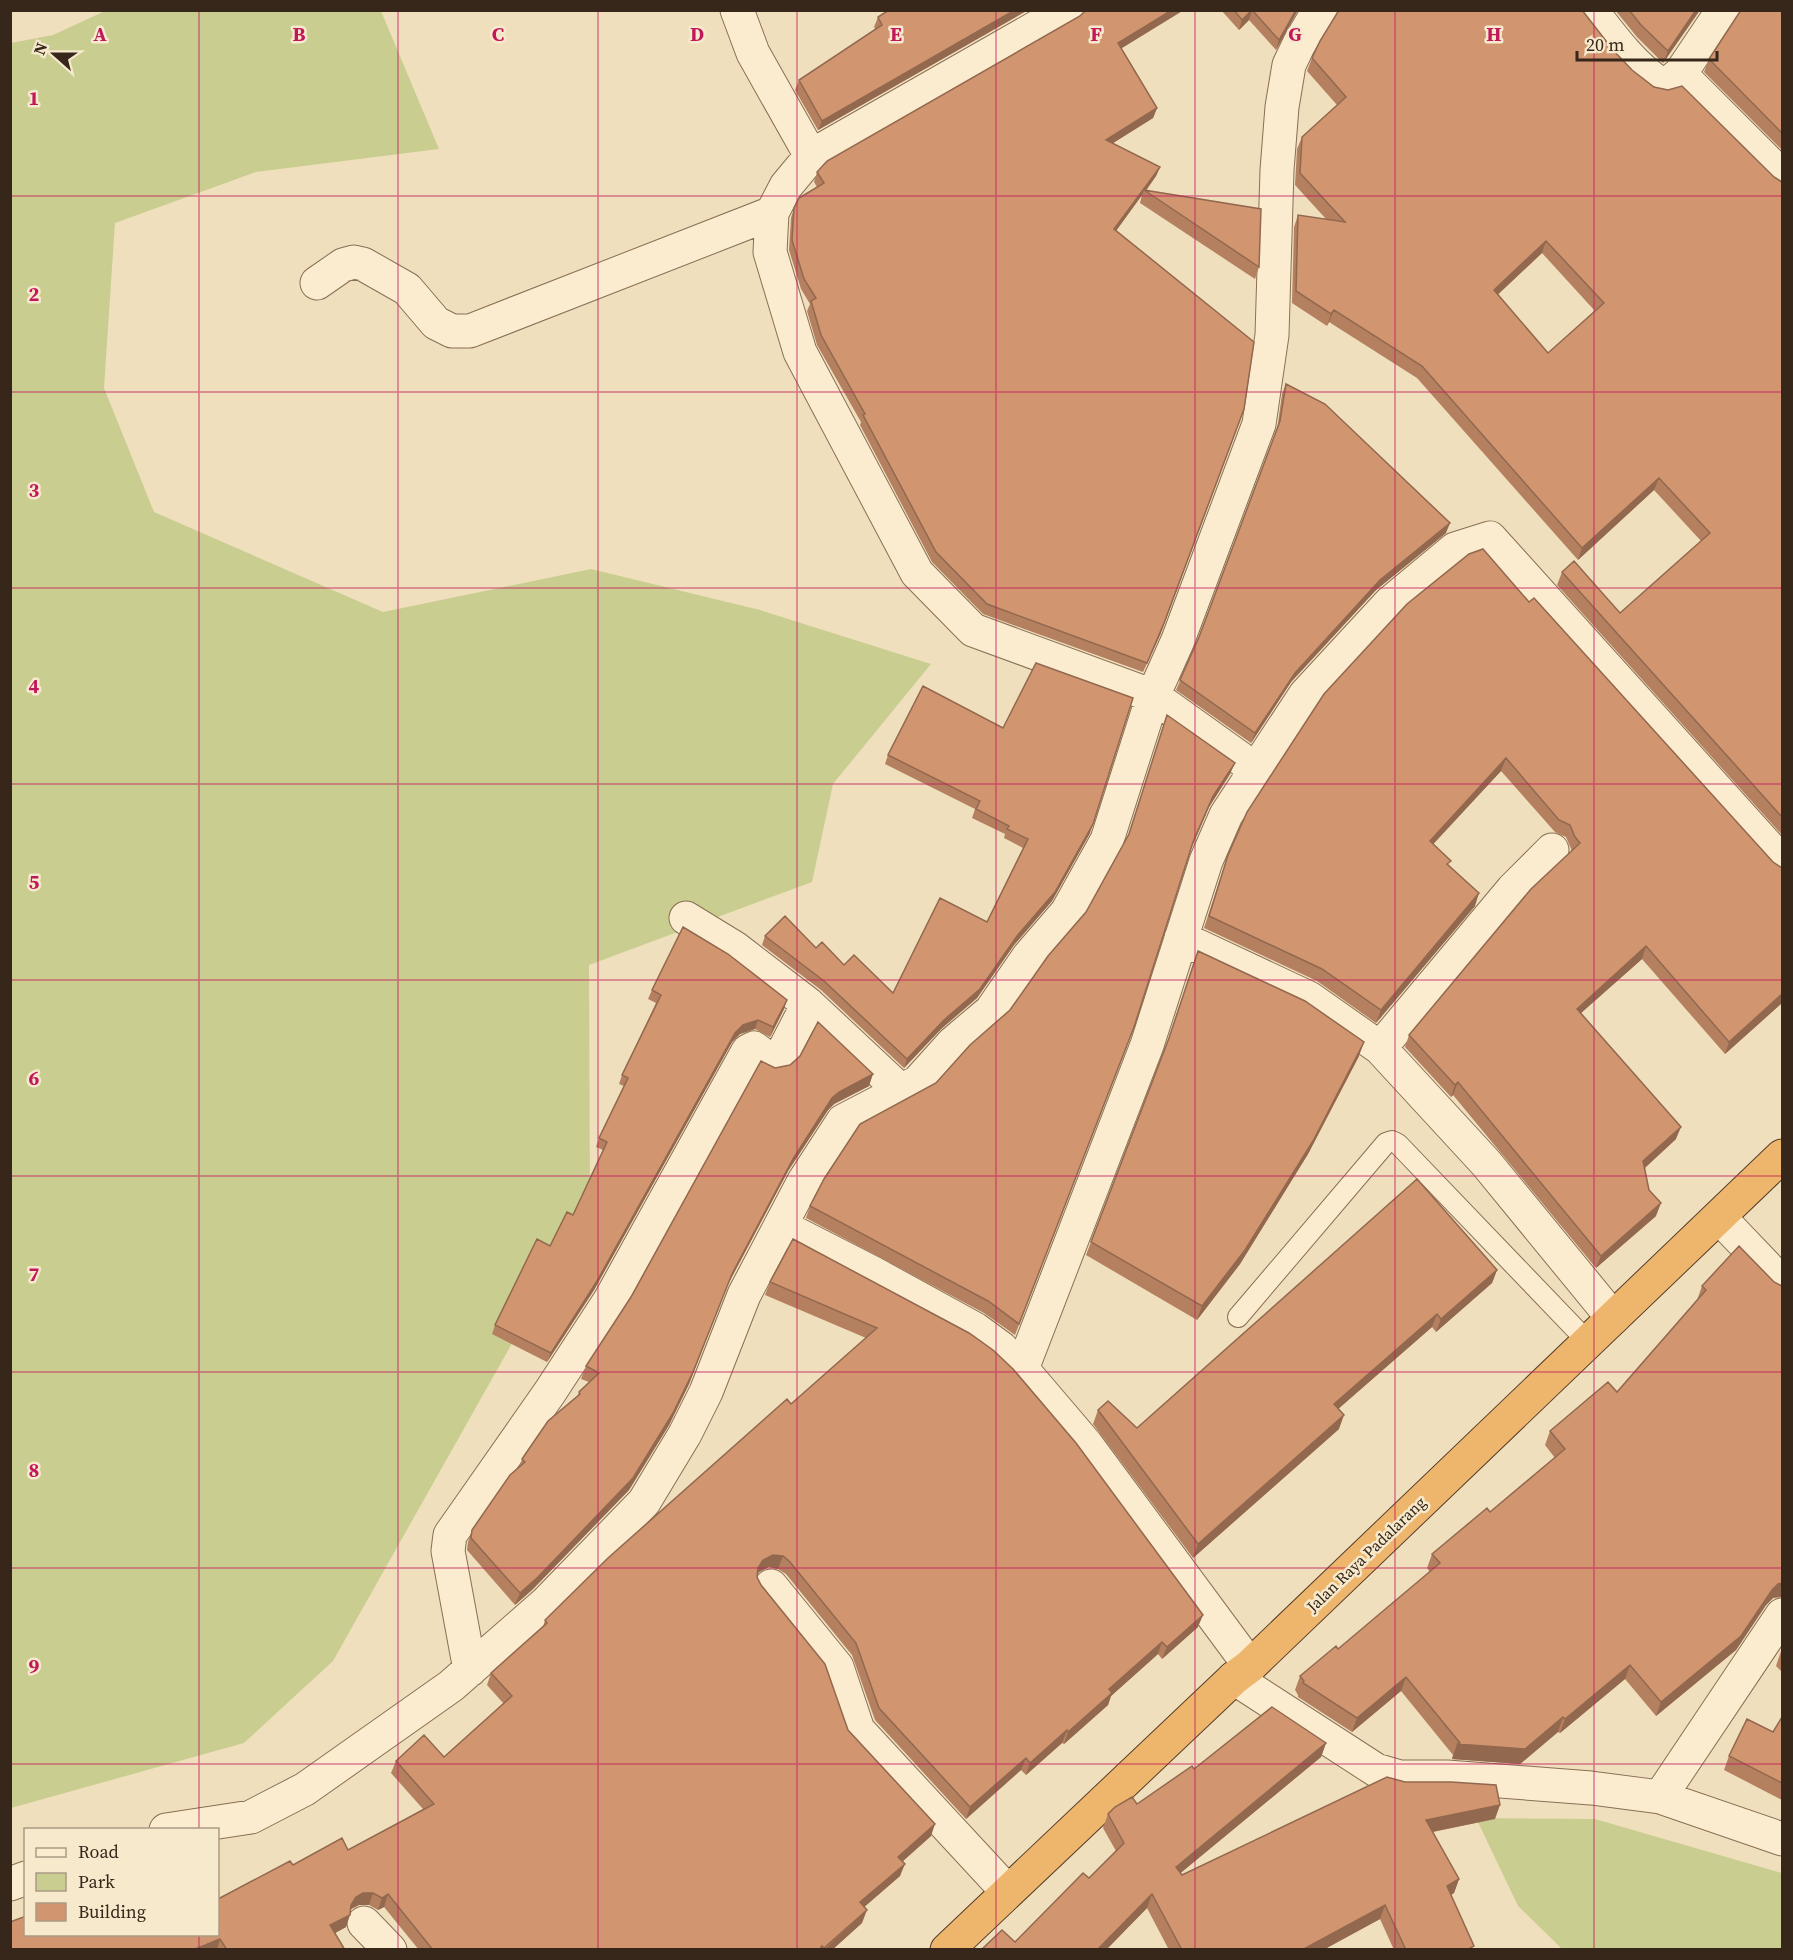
<svg xmlns="http://www.w3.org/2000/svg" width="1793" height="1960" viewBox="0 0 1793 1960" font-family="'Source Serif 4',serif">
<style>
.green{fill:#c9ce90}
.lines{fill:none;stroke-linecap:round;stroke-linejoin:round}
.service-casing{stroke:#896f55;stroke-width:22}
.minor-casing{stroke:#896f55;stroke-width:35}
.trunk-casing{stroke:#563d2a;stroke-width:35}
.service{stroke:#fbecd0;stroke-width:20}
.minor{stroke:#fbecd0;stroke-width:33}
.trunk{stroke:#eeb66c;stroke-width:33}
.wall{fill:#b48060;fill-rule:evenodd}
.shaded-wall{fill:#92684e}
.building{fill:#d19570;stroke:#92684e;stroke-width:1.5;fill-rule:evenodd}
.grid{fill:none;stroke:#c2185b;stroke-width:1.5;stroke-opacity:0.55}
.labels{text-anchor:middle;stroke-width:5;stroke-linejoin:round;paint-order:stroke}
.street-label{font-size:16px;fill:#37271b;stroke:#f7e9cc}
.grid-label{font-size:20px;text-anchor:middle;font-weight:bold;fill:#c2185b;stroke:#f7e9cc;stroke-width:5;stroke-linejoin:round;paint-order:stroke}
</style>
<rect width="100%" height="100%" fill="#f0dfbd"/>
<!-- green -->
<path class="green" d="M 105,11 L 381,11 L 439,149 L 256,172 L 115,223 L 104,388 L 154,512 L 383,612 L 591,569 L 760,610 L 931,664 L 833,784 L 812,882 L 589,965 L 590,1205 L 333,1661 L 244,1743 L 11,1808 L 11,43 L 53,35 Z
M 1476,1818 L 1595,1819 L 1782,1873 L 1782,1949 L 1562,1949 L 1518,1906 Z"/>
<g class="lines">
<defs>
<path id="service" d="M 1238,1317 L 1386,1143 L 1392,1141 L 1398,1144 L 1588,1342"/>
<path id="minor" d="M 737,10 L 753,53 L 811,156
M 1067,10 L 811,156 L 786,186 L 772,213 L 770,252 L 800,352 L 917,573 L 973,630 L 1153,696 L 1255,769
M 1591,10 C 1611,36 1632,65 1660,84 L 1670,82 L 1680,74 L 1723,10
M 1680,74 L 1782,176
M 317,283 L 343,265 L 354,262 L 363,264 L 407,289 L 436,323 L 452,331 L 470,331 L 772,213
M 686,918 L 735,948 L 808,1004 L 900,1090
M 1181,938 L 1309,998 L 1380,1048 L 1486,1163 L 1613,1318
M 1380,1048 L 1513,889 L 1552,850
M 1719,1217 L 1782,1283
M 781,1226 L 873,1273 L 975,1329 L 1001,1348 L 1022,1369 L 1086,1444 L 1250,1666
M 1022,1369 L 1147,1045 L 1206,861 L 1226,815 L 1305,695 L 1390,603 L 1455,549 L 1490,538 L 1782,862
M 771,1586 L 837,1667 L 858,1730 L 1007,1891
M 470,1670 L 448,1551 L 450,1535 L 550,1392 L 610,1300 L 748,1051 L 754,1048 L 773,1062 L 779,1060 L 808,1004
M 1234,1678 L 1376,1770 L 1400,1777 L 1447,1777 L 1591,1788 L 1660,1797 L 1782,1839
M 1660,1797 L 1782,1615
M 166,1830 L 251,1817 L 305,1789 L 451,1686 L 546,1603 L 644,1502 L 685,1434 L 706,1392 L 744,1295 L 804,1181 L 843,1121 L 918,1082 L 953,1043 L 991,1011 L 1029,956 L 1067,912 L 1107,840 L 1153,696 L 1178,640 L 1259,424 L 1272,335 L 1277,170 L 1282,107 L 1289,65 L 1299,44 L 1315,17 L 1321,10
M 10,1884 L 26,1878
M 364,1923 L 390,1950"/>
<path id="trunk" d="M 947,1950 L 1234,1678 L 1250,1666 L 1782,1156"/>
</defs>
<!-- service casing -->
<use href="#service" class="service-casing"/>
<!-- minor casing -->
<use href="#minor" class="minor-casing"/>
<!-- trunk casing -->
<use href="#trunk" class="trunk-casing"/>
<!-- service -->
<use href="#service" class="service"/>
<!-- minor -->
<use href="#minor" class="minor"/>
<!-- trunk -->
<use href="#trunk" class="trunk"/>
</g>
<!-- wall -->
<path class="wall" d="M 889,10 L 1028,10 L 818,130 L 795,90 L 799,80 L 876,30 L 874,27 L 878,17 Z
M 1221,10 L 1298,10 L 1276,50 L 1249,20 L 1239,30 Z
M 1615,10 L 1700,10 L 1663,63 L 1637,37 Z
M 1782,10 L 1782,150 L 1704,72 L 1709,59 Z
M 1121,49 L 1157,108 L 1153,118 L 1113,143 L 1160,167 L 1156,176 L 1146,191 L 1259,267 L 1255,279 L 1140,203 L 1142,195 L 1116,231 L 1161,633 L 1143,672 L 983,614 L 932,562 L 860,425 L 861,422 L 817,345 L 807,311 L 810,304 L 801,289 L 789,250 L 791,218 L 794,208 L 817,187 L 814,182 L 817,172 Z
M 1613,50 L 1632,70 L 1654,87 L 1774,177 L 1782,182 L 1782,835 L 1557,585 L 1562,572 L 1620,613 L 1701,541 L 1654,490 L 1578,560 L 1417,378 L 1329,322 L 1327,326 L 1292,303 L 1294,227 L 1298,215 L 1326,219 L 1295,185 L 1297,149 L 1302,137 L 1337,105 L 1307,71 L 1312,58 ZM 1542,253 L 1595,311 L 1548,353 L 1497,295 Z
M 1286,384 L 1446,533 L 1376,590 L 1291,682 L 1251,743 L 1176,690 L 1199,637 L 1277,430 L 1282,394 Z
M 1529,602 L 1773,862 L 1781,868 L 1782,1003 L 1725,1054 L 1642,959 L 1581,1013 L 1676,1139 L 1645,1168 L 1649,1190 L 1656,1216 L 1596,1268 L 1453,1095 L 1451,1097 L 1405,1047 L 1409,1035 L 1572,851 L 1566,837 L 1555,832 L 1501,771 L 1433,844 L 1449,865 L 1475,906 L 1376,1023 L 1317,981 L 1204,928 L 1228,855 Z
M 1167,715 L 1230,774 L 1209,807 L 1191,849 L 1134,1027 L 1015,1335 L 984,1313 L 806,1218 L 810,1206 L 1010,1010 L 1086,912 L 1128,836 Z
M 888,755 L 1090,833 L 1052,901 L 1014,945 L 977,998 L 941,1029 L 904,1068 L 821,990 L 762,945 L 765,936 L 816,948 L 893,993 L 987,922 L 1023,848 L 1004,838 L 1005,834 L 972,818 L 975,809 L 885,764 Z
M 1198,951 L 1359,1056 L 1308,1154 L 1240,1264 L 1197,1320 L 1086,1255 L 1166,1047 Z
M 652,990 L 784,1009 L 770,1037 L 755,1029 L 740,1034 L 732,1042 L 594,1290 L 547,1362 L 492,1334 L 495,1325 L 573,1215 L 603,1150 L 596,1147 L 599,1138 L 624,1086 L 619,1084 L 622,1075 L 656,1003 L 648,999 Z
M 775,1068 L 869,1086 L 834,1104 L 828,1110 L 788,1171 L 727,1286 L 689,1384 L 669,1425 L 629,1490 L 533,1589 L 515,1605 L 467,1550 L 468,1542 L 472,1530 L 519,1468 L 522,1459 L 577,1397 L 579,1392 L 589,1382 L 581,1379 L 586,1366 L 631,1297 Z
M 793,1239 L 1198,1627 L 1162,1659 L 1158,1654 L 1111,1696 L 1108,1705 L 1064,1744 L 1062,1743 L 1026,1775 L 1021,1770 L 966,1819 L 875,1720 L 852,1655 L 786,1574 L 778,1569 L 769,1567 L 759,1572 L 757,1577 L 761,1585 L 848,1730 L 931,1836 L 903,1861 L 900,1876 L 864,1907 L 862,1923 L 832,1950 L 419,1950 L 384,1907 L 378,1910 L 369,1905 L 359,1905 L 351,1909 L 346,1927 L 335,1933 L 345,1950 L 10,1950 L 218,1935 L 293,1865 L 348,1850 L 423,1809 L 391,1773 L 396,1761 L 444,1757 L 504,1704 L 487,1685 L 491,1673 L 543,1627 L 545,1620 L 866,1338 L 765,1295 L 770,1282 Z
M 1739,1246 L 1773,1598 L 1766,1605 L 1736,1650 L 1656,1716 L 1625,1679 L 1560,1733 L 1558,1732 L 1520,1764 L 1452,1759 L 1453,1755 L 1401,1691 L 1352,1732 L 1298,1697 L 1298,1695 L 1295,1690 L 1300,1676 L 1338,1649 L 1430,1572 L 1427,1568 L 1432,1554 L 1490,1512 L 1555,1458 L 1545,1445 L 1550,1431 L 1617,1392 L 1697,1300 L 1702,1286 Z
M 1497,1270 L 1492,1283 L 1436,1332 L 1432,1327 L 1338,1409 L 1339,1429 L 1193,1558 L 1093,1424 L 1098,1410 L 1137,1428 Z
M 1782,1648 L 1782,1672 L 1776,1666 Z
M 1782,1717 L 1782,1800 L 1724,1770 L 1729,1756 L 1773,1732 Z
M 1326,1743 L 1321,1757 L 1180,1873 L 1182,1875 L 1495,1819 L 1433,1832 L 1459,1879 L 1454,1893 L 1451,1895 L 1473,1950 L 1394,1950 L 1380,1919 L 1323,1950 L 1169,1950 L 1147,1908 L 1106,1950 L 981,1950 L 1015,1942 L 1089,1878 L 1116,1851 L 1103,1828 L 1108,1814 L 1137,1804 L 1194,1769 Z"/>
<!-- shaded-wall -->
<path class="shaded-wall" d="M 1015,10 L 1028,10 L 818,130 L 822,121 Z
M 1172,10 L 1184,10 L 1114,53 L 1118,43 Z
M 1252,10 L 1249,20 L 1239,30 L 1242,20 Z
M 1296,10 L 1298,10 L 1276,50 L 1279,40 Z
M 1696,10 L 1700,10 L 1663,63 L 1668,51 Z
M 1157,108 L 1153,118 L 1102,150 L 1106,140 Z
M 1160,167 L 1156,176 L 1145,191 L 1144,190 L 1142,195 L 1110,239 L 1114,229 Z
M 1546,241 L 1542,253 L 1489,303 L 1494,290 Z
M 1334,310 L 1329,322 L 1327,326 L 1331,314 Z
M 1244,409 L 1161,633 L 1143,672 L 1147,663 Z
M 1659,478 L 1654,490 L 1578,560 L 1582,548 Z
M 1450,523 L 1446,533 L 1376,590 L 1291,682 L 1251,743 L 1255,733 L 1295,673 L 1380,580 Z
M 1506,758 L 1501,771 L 1425,853 L 1430,841 Z
M 1235,763 L 1230,774 L 1209,807 L 1189,854 L 1213,796 Z
M 1093,824 L 1090,833 L 1052,901 L 1014,945 L 977,998 L 941,1029 L 904,1068 L 907,1059 Z
M 1479,893 L 1475,906 L 1376,1023 L 1381,1010 Z
M 1646,946 L 1642,959 L 1572,1021 L 1577,1009 Z
M 1782,994 L 1782,1003 L 1725,1054 L 1729,1042 Z
M 787,1000 L 784,1009 L 770,1037 L 773,1027 Z
M 758,1020 L 755,1029 L 740,1034 L 732,1042 L 594,1290 L 547,1362 L 551,1353 L 735,1033 L 743,1025 Z
M 1364,1042 L 1359,1056 L 1308,1154 L 1240,1264 L 1197,1320 L 1202,1306 Z
M 873,1074 L 869,1086 L 834,1104 L 828,1110 L 788,1171 L 727,1286 L 689,1384 L 669,1425 L 629,1490 L 533,1589 L 515,1605 L 520,1593 L 793,1159 L 832,1098 L 839,1092 Z
M 1458,1082 L 1453,1095 L 1451,1097 L 1455,1085 Z
M 1681,1127 L 1676,1139 L 1639,1173 L 1643,1161 Z
M 1661,1203 L 1656,1216 L 1596,1268 L 1601,1256 Z
M 1497,1270 L 1492,1283 L 1436,1332 L 1441,1319 Z
M 1437,1314 L 1432,1327 L 1329,1417 L 1334,1404 Z
M 1344,1415 L 1339,1429 L 1193,1558 L 1198,1544 Z
M 773,1555 L 783,1556 L 778,1569 L 769,1567 L 759,1572 L 753,1580 L 758,1568 L 763,1560 Z
M 1782,1583 L 1782,1597 L 1773,1598 L 1766,1605 L 1736,1650 L 1656,1716 L 1661,1702 L 1772,1590 L 1778,1584 Z
M 1203,1615 L 1198,1627 L 1162,1659 L 1167,1647 Z
M 1162,1642 L 1158,1654 L 1111,1696 L 1108,1705 L 1064,1744 L 1068,1732 L 1109,1689 Z
M 1630,1665 L 1625,1679 L 1560,1733 L 1565,1719 Z
M 1406,1677 L 1401,1691 L 1352,1732 L 1357,1718 Z
M 1563,1717 L 1558,1732 L 1520,1764 L 1452,1759 L 1457,1744 Z
M 1067,1730 L 1062,1743 L 1026,1775 L 1030,1763 Z
M 1326,1743 L 1321,1757 L 1171,1881 L 1176,1867 Z
M 1026,1758 L 1021,1770 L 966,1819 L 970,1807 Z
M 1500,1805 L 1495,1819 L 1421,1834 L 1426,1820 Z
M 935,1824 L 931,1836 L 894,1869 L 898,1857 Z
M 905,1864 L 900,1876 L 855,1915 L 860,1902 Z
M 1459,1879 L 1454,1893 L 1442,1900 L 1447,1886 Z
M 363,1893 L 373,1893 L 369,1905 L 359,1905 L 351,1909 L 347,1917 L 350,1915 L 346,1927 L 326,1938 L 330,1925 L 351,1905 L 356,1897 Z
M 388,1894 L 384,1907 L 378,1910 L 382,1898 Z
M 1152,1894 L 1147,1908 L 1106,1950 L 1097,1950 Z
M 1385,1905 L 1380,1919 L 1323,1950 L 1302,1950 Z
M 867,1910 L 862,1923 L 832,1950 L 824,1950 Z
M 220,1939 L 217,1950 L 193,1950 Z"/>
<!-- building -->
<path class="building" d="M 889,10 L 1015,10 L 822,121 L 799,80 L 882,25 L 878,17 Z
M 1086,10 L 1172,10 L 1118,43 L 1157,108 L 1106,140 L 1160,167 L 1114,229 L 1254,342 L 1244,409 L 1164,623 L 1147,663 L 987,604 L 936,552 L 863,415 L 865,414 L 821,335 L 811,301 L 816,298 L 804,279 L 792,240 L 794,208 L 799,198 L 824,183 L 817,172 L 827,161 L 1080,16 Z
M 1234,10 L 1252,10 L 1242,20 Z
M 1252,10 L 1296,10 L 1279,40 Z
M 1339,10 L 1582,10 L 1613,50 L 1632,70 L 1654,87 L 1668,90 L 1682,86 L 1774,177 L 1782,182 L 1782,817 L 1562,572 L 1574,561 L 1620,613 L 1710,533 L 1659,478 L 1582,548 L 1422,366 L 1334,310 L 1331,314 L 1296,291 L 1298,215 L 1345,222 L 1300,173 L 1302,137 L 1346,97 L 1312,58 L 1320,41 ZM 1546,241 L 1604,303 L 1548,353 L 1494,290 Z
M 1629,10 L 1696,10 L 1668,51 L 1641,25 Z
M 1741,10 L 1782,10 L 1782,133 L 1709,59 Z
M 1144,190 L 1261,209 L 1259,267 Z
M 1286,384 L 1325,404 L 1450,523 L 1380,580 L 1295,673 L 1255,733 L 1180,680 L 1199,637 L 1280,421 Z
M 1483,549 L 1529,602 L 1534,598 L 1773,862 L 1782,868 L 1782,994 L 1729,1042 L 1646,946 L 1577,1009 L 1681,1127 L 1643,1161 L 1649,1190 L 1661,1203 L 1601,1256 L 1458,1082 L 1455,1085 L 1409,1035 L 1531,889 L 1580,843 L 1575,837 L 1570,825 L 1559,820 L 1506,758 L 1430,841 L 1451,861 L 1447,864 L 1479,893 L 1381,1010 L 1322,969 L 1209,916 L 1228,855 L 1247,812 L 1324,694 L 1407,604 L 1469,554 Z
M 1036,663 L 1133,698 L 1093,824 L 1055,892 L 1017,936 L 980,989 L 944,1020 L 907,1059 L 824,981 L 765,936 L 785,916 L 816,948 L 822,942 L 844,965 L 854,955 L 893,993 L 940,898 L 987,922 L 1028,839 L 1007,829 L 1009,826 L 976,809 L 980,801 L 888,755 L 923,686 L 1003,728 Z
M 1167,715 L 1235,763 L 1213,796 L 1193,842 L 1134,1027 L 1019,1324 L 988,1301 L 810,1206 L 824,1179 L 860,1124 L 936,1083 L 970,1045 L 1010,1010 L 1048,956 L 1086,912 L 1129,834 Z
M 683,927 L 728,954 L 787,1000 L 773,1027 L 758,1020 L 743,1025 L 735,1033 L 597,1281 L 551,1353 L 495,1325 L 537,1239 L 550,1246 L 567,1212 L 573,1215 L 607,1142 L 599,1138 L 628,1078 L 622,1075 L 661,995 L 652,990 Z
M 1198,951 L 1305,1001 L 1364,1042 L 1313,1141 L 1245,1250 L 1202,1306 L 1091,1242 L 1169,1038 Z
M 818,1022 L 873,1074 L 839,1092 L 832,1098 L 793,1159 L 732,1274 L 693,1372 L 673,1413 L 633,1478 L 538,1577 L 520,1593 L 471,1538 L 472,1530 L 510,1475 L 525,1462 L 522,1459 L 548,1421 L 580,1394 L 579,1392 L 599,1373 L 586,1366 L 631,1297 L 761,1061 L 775,1068 L 790,1065 L 800,1056 Z
M 1417,1179 L 1497,1270 L 1441,1319 L 1437,1314 L 1334,1404 L 1344,1415 L 1198,1544 L 1098,1410 L 1108,1401 L 1137,1428 Z
M 793,1239 L 969,1333 L 993,1350 L 1013,1369 L 1076,1443 L 1203,1615 L 1167,1647 L 1162,1642 L 1109,1689 L 1112,1693 L 1068,1732 L 1067,1730 L 1030,1763 L 1026,1758 L 970,1807 L 879,1708 L 856,1643 L 790,1562 L 783,1556 L 773,1555 L 763,1560 L 758,1568 L 757,1577 L 761,1585 L 825,1664 L 848,1730 L 935,1824 L 898,1857 L 905,1864 L 860,1902 L 867,1910 L 824,1948 L 822,1946 L 819,1950 L 433,1950 L 388,1894 L 382,1898 L 373,1893 L 363,1893 L 356,1897 L 351,1905 L 350,1915 L 330,1925 L 345,1950 L 227,1950 L 220,1939 L 193,1950 L 10,1950 L 10,1922 L 26,1916 L 26,1935 L 218,1935 L 218,1899 L 290,1861 L 293,1865 L 342,1838 L 348,1850 L 434,1804 L 396,1761 L 424,1735 L 444,1757 L 512,1696 L 491,1673 L 547,1623 L 545,1620 L 608,1558 L 787,1399 L 791,1404 L 877,1328 L 770,1282 Z
M 1739,1246 L 1774,1282 L 1782,1286 L 1782,1583 L 1778,1584 L 1772,1590 L 1741,1636 L 1661,1702 L 1630,1665 L 1565,1719 L 1563,1717 L 1525,1749 L 1457,1744 L 1460,1743 L 1406,1677 L 1357,1718 L 1303,1683 L 1304,1681 L 1300,1676 L 1336,1646 L 1338,1649 L 1440,1563 L 1432,1554 L 1487,1508 L 1490,1512 L 1565,1449 L 1550,1431 L 1608,1382 L 1617,1392 L 1706,1290 L 1702,1286 Z
M 1272,1707 L 1326,1743 L 1176,1867 L 1182,1875 L 1387,1777 L 1405,1782 L 1451,1782 L 1496,1785 L 1500,1805 L 1426,1820 L 1459,1879 L 1447,1886 L 1474,1946 L 1467,1950 L 1406,1950 L 1385,1905 L 1302,1950 L 1182,1950 L 1152,1894 L 1097,1950 L 981,1950 L 1002,1930 L 1015,1942 L 1083,1873 L 1089,1878 L 1124,1843 L 1108,1814 L 1115,1807 L 1132,1797 L 1137,1804 L 1192,1766 L 1194,1769 Z
M 1782,1717 L 1782,1783 L 1729,1756 L 1747,1719 L 1773,1732 Z"/>
<!-- grid -->
<path class="grid" d="M 199,10 L 199,1830M 398,10 L 398,1950M 598,10 L 598,1950M 797,10 L 797,1950M 996,10 L 996,1950M 1195,10 L 1195,1950M 1395,10 L 1395,1950M 1594,10 L 1594,1950M 10,196 L 1782,196M 10,392 L 1782,392M 10,588 L 1782,588M 10,784 L 1782,784M 10,980 L 1782,980M 10,1176 L 1782,1176M 10,1372 L 1782,1372M 10,1568 L 1782,1568M 10,1764 L 1782,1764M 199,1934 L 199,1950"/>
<g class="labels">
<!-- street labels -->
<g class="street-label">
<text transform="translate(1366 1554) rotate(-44)" y="6">Jalan Raya Padalarang</text>
</g>
</g>
<g class="grid-label">
<text x="100" y="41">A</text>
<text x="299" y="41">B</text>
<text x="498" y="41">C</text>
<text x="697" y="41">D</text>
<text x="896" y="41">E</text>
<text x="1096" y="41">F</text>
<text x="1295" y="41">G</text>
<text x="1494" y="41">H</text>
<text x="34" y="105">1</text>
<text x="34" y="301">2</text>
<text x="34" y="497">3</text>
<text x="34" y="693">4</text>
<text x="34" y="889">5</text>
<text x="34" y="1085">6</text>
<text x="34" y="1281">7</text>
<text x="34" y="1477">8</text>
<text x="34" y="1673">9</text>
</g>
<!-- border -->
<rect width="1793" height="1960" fill="none" stroke="#37271b" stroke-width="24"/>
<!-- legend -->
<rect x="24" y="1828" width="195" height="108" fill="#f7e9cc" stroke="#aa9b85" stroke-width="1.5"/>
<rect x="36" y="1848" width="30" height="9" fill="#fbecd0" stroke="#aa9b85" stroke-width="1.5"/>
<text x="78" y="1858" font-size="18" fill="#37271b">Road</text>
<rect x="36" y="1873" width="30" height="18" fill="#c9ce90" stroke="#aa9b85" stroke-width="1.5"/>
<text x="78" y="1888" font-size="18" fill="#37271b">Park</text>
<rect x="36" y="1903" width="30" height="18" fill="#d19570" stroke="#aa9b85" stroke-width="1.5"/>
<text x="78" y="1918" font-size="18" fill="#37271b">Building</text>
<!-- north arrow -->
<g transform="translate(54 54) rotate(291)" stroke="#f7e9cc" stroke-width="4.5" paint-order="stroke">
<path d="M0-4.5L10 22L0 15L-10 22Z" fill="#37271b"/>
<text y="-9" font-size="16" font-weight="bold" text-anchor="middle" fill="#37271b">N</text>
</g>
<!-- scale -->
<path d="M1577 51v9h140v-9" fill="none" stroke="#37271b" stroke-width="3"/>
<text x="1586" y="51" font-size="18" fill="#37271b" stroke="#f7e9cc" stroke-width="4.5" paint-order="stroke">20 m</text>
</svg>
